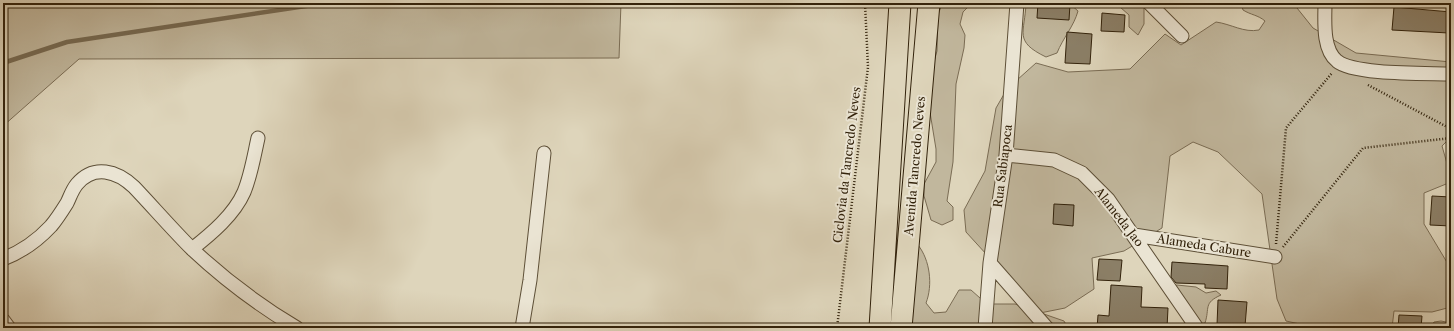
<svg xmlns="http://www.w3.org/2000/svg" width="1454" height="331" viewBox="0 0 1454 331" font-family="'Libre Caslon Text',serif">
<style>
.green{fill:#c1b79d;stroke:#7a6c54}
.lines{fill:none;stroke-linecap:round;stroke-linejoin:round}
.stream{stroke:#766951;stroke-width:4.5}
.building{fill:#8b7f67;stroke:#32220b}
.street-casing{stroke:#5d4f37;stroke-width:15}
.primary-casing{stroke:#32220b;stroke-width:23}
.path{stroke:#32220b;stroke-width:2.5;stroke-dasharray:1 2;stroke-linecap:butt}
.street{stroke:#eae4d3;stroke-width:13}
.primary{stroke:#ded5bb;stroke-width:21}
.labels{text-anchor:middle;stroke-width:4;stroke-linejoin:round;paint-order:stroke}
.street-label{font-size:12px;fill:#32220b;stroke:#eae4d3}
</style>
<rect width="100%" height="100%" fill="#ded5bb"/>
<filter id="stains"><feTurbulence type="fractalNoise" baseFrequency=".005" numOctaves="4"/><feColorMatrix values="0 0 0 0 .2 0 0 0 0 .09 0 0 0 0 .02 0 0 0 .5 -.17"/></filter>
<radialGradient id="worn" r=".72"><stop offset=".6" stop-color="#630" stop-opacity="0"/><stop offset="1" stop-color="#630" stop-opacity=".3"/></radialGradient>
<!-- green -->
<path class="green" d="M 3,3 L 621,3 L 619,58 L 79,59 L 3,126 Z
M 943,3 L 972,3 L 963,12 L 960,24 L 965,35 L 964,48 L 956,84 L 953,162 L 947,201 L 953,207 L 953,220 L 942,225 L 931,220 L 924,196 L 924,184 L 936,162 L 936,149 L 928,100 L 930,76 L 937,51 L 938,14 Z
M 1026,3 L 1069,3 L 1078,11 C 1074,26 1063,38 1057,53 L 1046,57 C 1013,41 1025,33 1026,3 Z
M 1107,3 L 1144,3 L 1144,24 L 1138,35 L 1129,27 L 1129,15 L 1120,7 Z
M 1241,3 L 1293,3 L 1313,28 L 1356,53 L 1451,62 L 1451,137 L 1442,146 L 1448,167 L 1451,165 L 1451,182 L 1424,193 L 1424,224 L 1451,269 L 1451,307 L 1432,312 L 1394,311 L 1392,328 L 1318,328 L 1286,321 L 1277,299 L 1262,194 L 1218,152 L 1193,142 L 1170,156 L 1162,228 L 1124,251 L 1092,258 L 1094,289 L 1065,308 L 1040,313 L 966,232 L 964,210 L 985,171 L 996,108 L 1007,89 L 1036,63 L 1068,72 L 1130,69 L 1165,34 L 1181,45 L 1216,22 C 1231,24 1244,33 1259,30 L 1265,21 C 1258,15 1251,15 1243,10 Z
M 918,245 C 930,260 933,285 926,303 L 934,313 L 946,312 L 959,290 L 971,290 L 980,298 L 991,304 L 1015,304 L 1064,321 L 1068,328 L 901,328 Z
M 1177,285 L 1196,287 L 1206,293 L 1216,291 L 1221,295 C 1203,303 1210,308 1205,323 L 1199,324 L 1171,287 Z
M 1441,321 L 1451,323 L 1451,328 L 1430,328 L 1434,322 Z"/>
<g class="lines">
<!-- stream -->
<path class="stream" d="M 3,63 L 67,42 L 326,3"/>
</g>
<!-- building -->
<path class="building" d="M 1038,3 L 1070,4 L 1069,20 L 1037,18 Z
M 1394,7 L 1451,12 L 1449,33 L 1392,30 Z
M 1102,13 L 1125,15 L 1124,32 L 1101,31 Z
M 1067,32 L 1092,34 L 1090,64 L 1065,63 Z
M 1432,196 L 1451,197 L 1451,226 L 1430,225 Z
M 1054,204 L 1074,205 L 1073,226 L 1053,224 Z
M 1099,259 L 1122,260 L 1120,281 L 1097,280 Z
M 1172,262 L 1228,266 L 1227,289 L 1205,288 L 1205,284 L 1176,283 L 1171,277 Z
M 1111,285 L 1142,287 L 1141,307 L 1168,308 L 1167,328 L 1097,328 L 1098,315 L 1109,316 Z
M 1218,300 L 1247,302 L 1245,326 L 1217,325 Z
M 1399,315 L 1422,316 L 1421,328 L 1398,328 Z"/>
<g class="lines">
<defs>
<path id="street" d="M 1149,3 L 1182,36
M 1325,3 C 1325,20 1322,49 1337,61 C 1353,75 1427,73 1451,74
M 1006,155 L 1054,160 L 1082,173 L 1108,199 L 1197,328
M 1134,235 L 1275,257
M 192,249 C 211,234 234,215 244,192 C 251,175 254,156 258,138
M 3,259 C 21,252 38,240 51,226 C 57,219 62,211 67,203 C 70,197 72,190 77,184 C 94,164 117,171 134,187 C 153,207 172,229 192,249 C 224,279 260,306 297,328
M 990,263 L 1047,328
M 3,320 L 9,328
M 522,328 L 530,280 L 544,153
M 985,328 L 990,263 L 1006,155 L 1017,3"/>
<path id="primary" d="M 880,328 L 900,3
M 901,328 L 929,3"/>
</defs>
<!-- street casing -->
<use href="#street" class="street-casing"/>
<!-- primary casing -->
<use href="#primary" class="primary-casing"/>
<!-- path -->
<path class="path" d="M 1368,85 L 1451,129
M 1276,244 L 1286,128 L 1332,73
M 1283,247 L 1363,148 L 1451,138
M 837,328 L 868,67 L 865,3"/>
<!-- street -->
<use href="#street" class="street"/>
<!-- primary -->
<use href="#primary" class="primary"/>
</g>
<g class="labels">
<!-- street labels -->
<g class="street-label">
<text transform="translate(847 165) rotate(-83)" y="4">Ciclovia da Tancredo Neves</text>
<text transform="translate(915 166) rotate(-85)" y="4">Avenida Tancredo Neves</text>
<text transform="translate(1003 166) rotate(-83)" y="4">Rua Sabiapoca</text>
<text transform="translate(1119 217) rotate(52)" y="4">Alameda Jao</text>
<text transform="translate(1204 246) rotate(9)" y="4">Alameda Cabure</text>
</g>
</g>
<!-- margin -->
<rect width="1454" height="331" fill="none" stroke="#ded5bb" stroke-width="16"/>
<rect x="4" y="4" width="1446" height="323" fill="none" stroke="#32220b" stroke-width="2"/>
<rect x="8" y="8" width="1438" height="315" fill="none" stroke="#32220b"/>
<rect width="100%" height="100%" filter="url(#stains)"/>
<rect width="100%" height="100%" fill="url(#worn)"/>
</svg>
